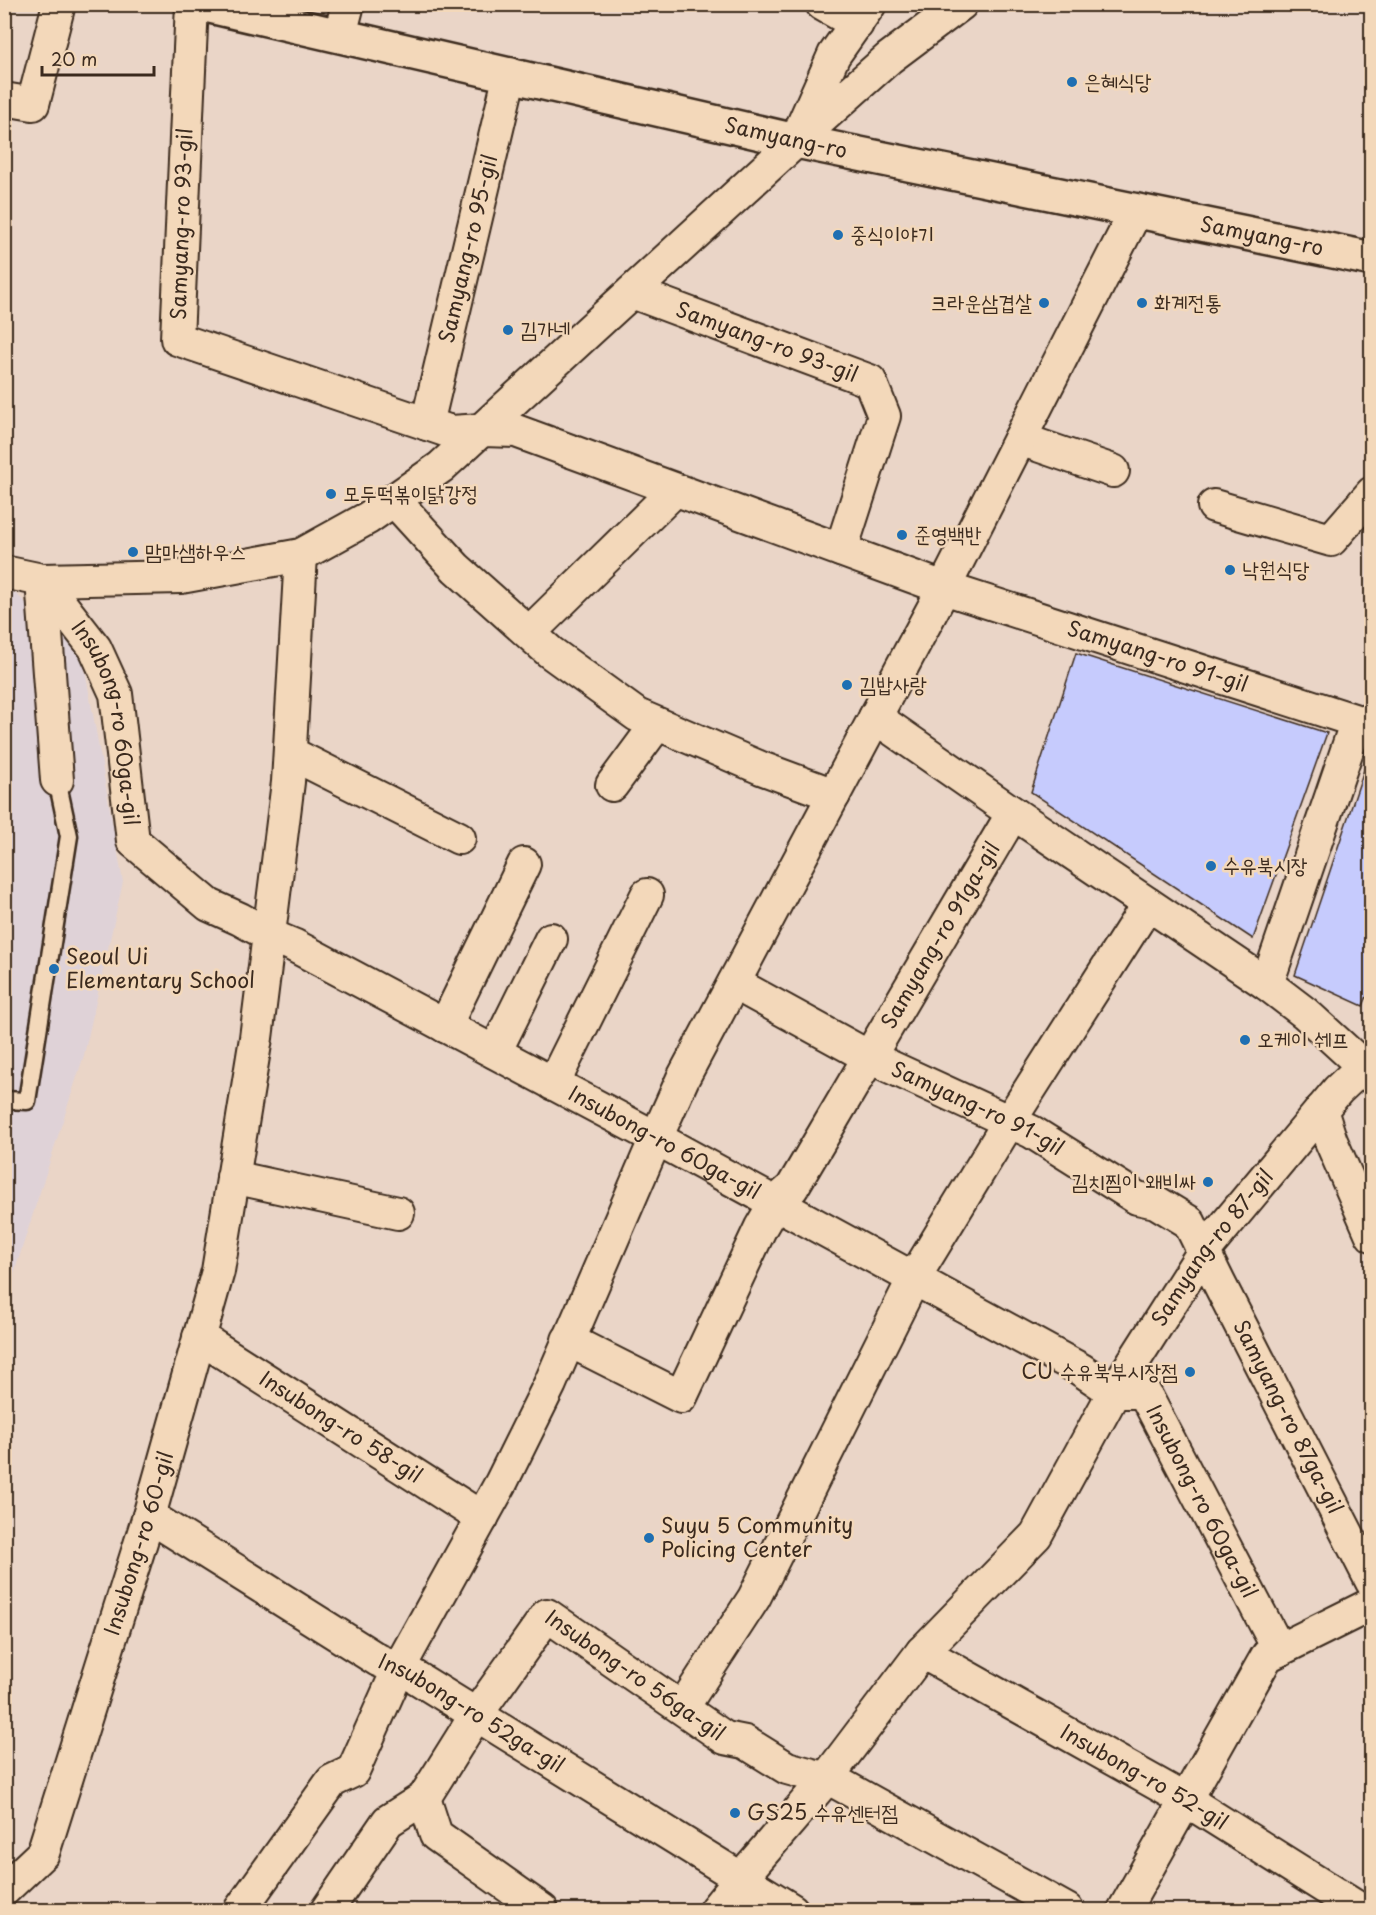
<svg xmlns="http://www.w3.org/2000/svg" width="1376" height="1915" viewBox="0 0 1376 1915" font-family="'Playpen Sans','Poor Story',sans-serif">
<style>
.built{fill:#dfd2d7}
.building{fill:#c6cbfd;stroke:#3b2a1e;stroke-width:1.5}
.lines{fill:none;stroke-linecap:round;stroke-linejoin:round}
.service-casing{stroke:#3b2a1e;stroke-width:21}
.minor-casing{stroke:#3b2a1e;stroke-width:36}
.secondary-casing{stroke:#3b2a1e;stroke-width:38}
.service{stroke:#f3d8ba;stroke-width:16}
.minor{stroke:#f3d8ba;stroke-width:32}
.secondary{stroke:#f3d8ba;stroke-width:33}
.poi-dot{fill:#1f6fb2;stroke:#f3d8ba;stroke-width:2}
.labels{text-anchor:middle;stroke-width:5;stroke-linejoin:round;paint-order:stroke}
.poi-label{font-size:21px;fill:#3b2a1e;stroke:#f3d8ba;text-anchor:start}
.street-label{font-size:21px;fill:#3b2a1e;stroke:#f3d8ba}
</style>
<rect width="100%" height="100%" fill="#ead5c7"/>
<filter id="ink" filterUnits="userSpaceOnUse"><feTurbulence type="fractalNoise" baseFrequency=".0167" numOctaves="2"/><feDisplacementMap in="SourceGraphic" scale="12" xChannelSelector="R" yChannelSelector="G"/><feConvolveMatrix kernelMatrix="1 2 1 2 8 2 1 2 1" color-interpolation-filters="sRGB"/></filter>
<g filter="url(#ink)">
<!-- built -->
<path class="built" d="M 5,589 L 15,593 L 82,653 L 123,882 L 84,1055 L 5,1301 Z"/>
<!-- building -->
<path class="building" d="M 1076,653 L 1327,733 L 1253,939 L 1031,792 Z
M 1371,749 L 1372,983 L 1363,1006 L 1295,975 Z"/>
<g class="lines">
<defs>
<path id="service" d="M 4,1100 L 27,1101 L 69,836 L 57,780"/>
<g id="minor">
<path id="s1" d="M 192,4 L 177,339 L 451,432 L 482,430 L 516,431 L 944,588 L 1372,726"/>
<path d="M 822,4 L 857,24"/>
<path d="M 340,35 L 348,4"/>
<path d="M 4,99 L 33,104 L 59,4"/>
<path d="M 801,129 L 834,55 L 870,4"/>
<path id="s2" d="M 632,292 L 870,381 L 884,416 L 841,550"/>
<path id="s3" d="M 427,424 L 510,74"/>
<path d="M 1020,439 L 1113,471"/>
<path d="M 394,500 L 456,568 L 550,652 L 637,715 L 761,768 L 834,795"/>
<path d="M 1214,506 L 1331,540 L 1372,493"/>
<path d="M 4,572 L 42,580 L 181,577 L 301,555 L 368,518 L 441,467 L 796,141 L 889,58 L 961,4"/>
<path id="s4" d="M 42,580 L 95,648 L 116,694 L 133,841 L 209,905 L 240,919 L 269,935 L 293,945 L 656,1138 L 1080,1369 L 1114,1392 L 1144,1392 L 1279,1650"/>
<path d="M 42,580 L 57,780"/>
<path d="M 529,633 L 675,490"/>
<path d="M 875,717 L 1013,813 L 1267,984 L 1305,1013 L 1363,1066"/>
<path d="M 290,753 L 459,838"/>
<path d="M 612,785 L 657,724"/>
<path id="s5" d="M 734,983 L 869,1057 L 1032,1132 L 1137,1198 L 1156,1202 L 1189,1222 L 1219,1283 L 1372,1582"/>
<path d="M 1267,984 L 1357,721"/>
<path d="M 445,1026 L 524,864"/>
<path d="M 495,1052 L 551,939"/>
<path d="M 553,1084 L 647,895"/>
<path d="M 1321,1110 L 1331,1141 L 1372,1235"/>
<path d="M 233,1177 L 398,1213"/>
<path id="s6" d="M 199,1337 L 482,1518"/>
<path id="s7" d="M 568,1340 L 681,1397 L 761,1227 L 775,1203 L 792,1188 L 1013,813"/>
<path id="s8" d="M 149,1516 L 378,1660 L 409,1673 L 792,1910"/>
<path id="s9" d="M 922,1652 L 1186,1800 L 1361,1910"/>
<path d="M 683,1707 L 754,1598 L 914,1278 L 1009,1122 L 1148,904"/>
<path d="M 424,1798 L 436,1835 L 542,1910"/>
<path id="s10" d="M 4,1890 L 43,1853 L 149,1516 L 218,1271 L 256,1038 L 288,782 L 301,555"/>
<path d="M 240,1910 L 332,1781 L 353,1771 L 399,1668 L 501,1483 L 550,1384 L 656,1138 L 683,1078 L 944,588 L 1136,211"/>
<path id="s11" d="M 327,1910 L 388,1821 L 424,1798 L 476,1715 L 547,1615 L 725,1738 L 745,1742 L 787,1768 L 834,1781 L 1067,1910"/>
<path id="s12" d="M 715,1910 L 740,1879 L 826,1779 L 922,1652 L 1036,1535 L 1114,1392 L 1204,1251 L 1338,1090 L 1372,1058"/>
<path d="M 1124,1910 L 1267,1656 L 1372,1604"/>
</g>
<g id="secondary">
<path id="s13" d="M 201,4 L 796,141 L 1372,259"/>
</g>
</defs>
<!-- service casing -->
<use href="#service" class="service-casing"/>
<!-- minor casing -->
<use href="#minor" class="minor-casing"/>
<!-- secondary casing -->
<use href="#secondary" class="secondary-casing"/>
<!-- service -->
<use href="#service" class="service"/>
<!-- minor -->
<use href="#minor" class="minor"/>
<!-- secondary -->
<use href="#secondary" class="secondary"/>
</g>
</g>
<!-- markers -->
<g class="poi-dot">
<circle cx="1072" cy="82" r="6"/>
<circle cx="838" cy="235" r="6"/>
<circle cx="1044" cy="303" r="6"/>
<circle cx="1142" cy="303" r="6"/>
<circle cx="508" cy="330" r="6"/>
<circle cx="331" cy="494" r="6"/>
<circle cx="902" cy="535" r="6"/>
<circle cx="133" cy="552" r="6"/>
<circle cx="1230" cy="570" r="6"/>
<circle cx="847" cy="685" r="6"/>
<circle cx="1211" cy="866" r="6"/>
<circle cx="54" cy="969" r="6"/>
<circle cx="1245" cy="1040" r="6"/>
<circle cx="1208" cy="1182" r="6"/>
<circle cx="1190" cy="1372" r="6"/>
<circle cx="649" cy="1538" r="6"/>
<circle cx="735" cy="1813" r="6"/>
</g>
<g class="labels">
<!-- poi labels -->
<g class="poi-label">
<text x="1084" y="89">은혜식당</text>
<text x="850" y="242">중식이야기</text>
<text x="1032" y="310" text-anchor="end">크라운삼겹살</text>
<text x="1154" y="310">화계전통</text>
<text x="520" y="337">김가네</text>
<text x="343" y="501">모두떡볶이닭강정</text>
<text x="914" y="542">준영백반</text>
<text x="145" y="559">맘마샘하우스</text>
<text x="1242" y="577">낙원식당</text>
<text x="859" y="692">김밥사랑</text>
<text x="1223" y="873">수유북시장</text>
<text x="66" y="964">Seoul Ui<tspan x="66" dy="24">Elementary School</tspan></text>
<text x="1257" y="1047">오케이 쉐프</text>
<text x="1196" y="1189" text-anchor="end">김치찜이 왜비싸</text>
<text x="1178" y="1379" text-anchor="end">CU 수유북부시장점</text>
<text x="661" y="1533">Suyu 5 Community<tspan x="661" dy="24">Policing Center</tspan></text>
<text x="747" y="1820">GS25 수유센터점</text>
</g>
<!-- street labels -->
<g class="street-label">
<text dy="7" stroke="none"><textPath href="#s13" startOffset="600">Samyang-ro</textPath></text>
<text transform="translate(182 224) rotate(-88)" y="7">Samyang-ro 93-gil</text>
<text dy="7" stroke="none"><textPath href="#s13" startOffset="1086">Samyang-ro</textPath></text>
<text dy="7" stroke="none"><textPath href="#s3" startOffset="180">Samyang-ro 95-gil</textPath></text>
<text dy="7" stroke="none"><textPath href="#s2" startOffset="144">Samyang-ro 93-gil</textPath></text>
<text dy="7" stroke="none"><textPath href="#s1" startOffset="1370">Samyang-ro 91-gil</textPath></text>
<text dy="7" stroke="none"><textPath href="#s4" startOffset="162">Insubong-ro 60ga-gil</textPath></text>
<text dy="7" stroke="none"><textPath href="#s7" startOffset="658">Samyang-ro 91ga-gil</textPath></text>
<text dy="7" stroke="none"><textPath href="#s5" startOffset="274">Samyang-ro 91-gil</textPath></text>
<text dy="7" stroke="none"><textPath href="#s4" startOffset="898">Insubong-ro 60ga-gil</textPath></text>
<text dy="7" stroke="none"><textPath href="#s12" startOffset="832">Samyang-ro 87-gil</textPath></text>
<text dy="7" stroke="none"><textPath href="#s5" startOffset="734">Samyang-ro 87ga-gil</textPath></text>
<text dy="7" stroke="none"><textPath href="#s6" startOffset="168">Insubong-ro 58-gil</textPath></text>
<text dy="7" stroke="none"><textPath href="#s4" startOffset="1566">Insubong-ro 60ga-gil</textPath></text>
<text dy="7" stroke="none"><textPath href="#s10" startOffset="378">Insubong-ro 60-gil</textPath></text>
<text dy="7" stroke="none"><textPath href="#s11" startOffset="478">Insubong-ro 56ga-gil</textPath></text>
<text dy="7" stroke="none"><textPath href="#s8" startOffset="378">Insubong-ro 52ga-gil</textPath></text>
<text dy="7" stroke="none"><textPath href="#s9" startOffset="255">Insubong-ro 52-gil</textPath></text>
</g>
</g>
<!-- margin -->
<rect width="1376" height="1915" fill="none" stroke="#f3d8ba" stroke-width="24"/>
<rect x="12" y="12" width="1352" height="1891" fill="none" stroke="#3b2a1e" stroke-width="2" filter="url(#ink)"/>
<!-- scale -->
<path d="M42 66v9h112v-9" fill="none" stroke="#3b2a1e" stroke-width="3"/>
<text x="51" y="66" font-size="18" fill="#3b2a1e" stroke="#f3d8ba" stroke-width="4.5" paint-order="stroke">20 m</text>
</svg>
